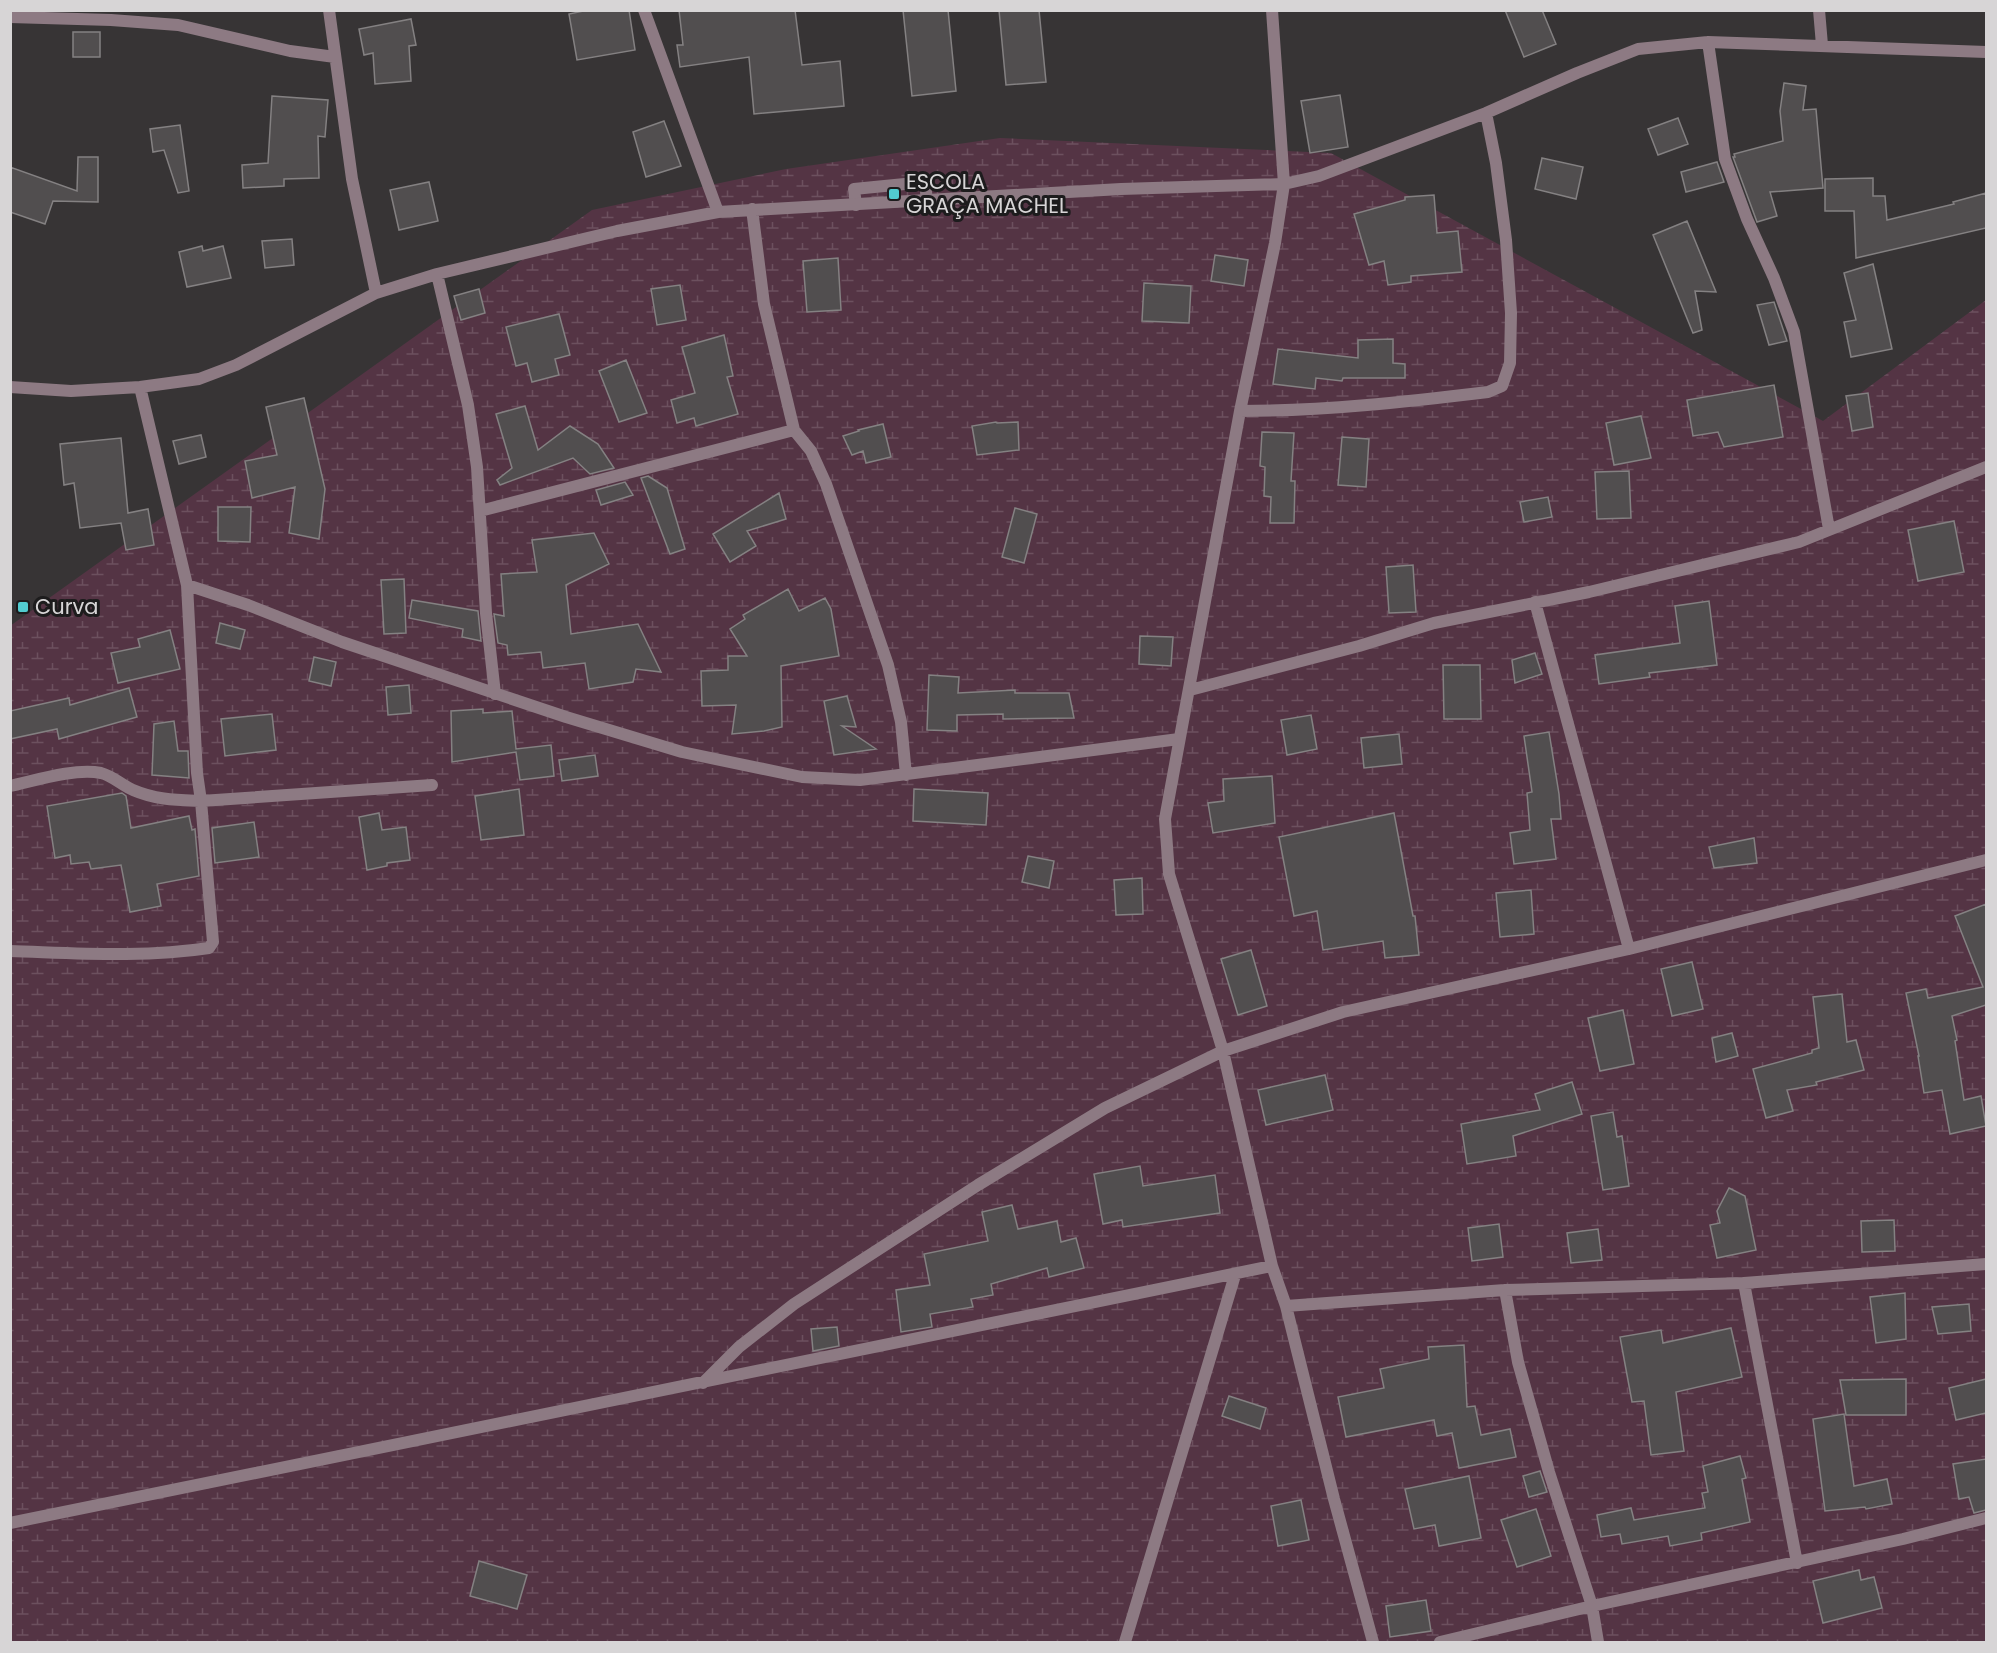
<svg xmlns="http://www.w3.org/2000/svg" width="1997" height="1653" viewBox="0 0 1997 1653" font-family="Poppins,sans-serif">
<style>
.wetland{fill:url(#wetland-marsh)}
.building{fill:#514e4f;stroke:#848182;stroke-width:1.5}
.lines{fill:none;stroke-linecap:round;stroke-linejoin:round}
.lane{stroke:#8d7a83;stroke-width:12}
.street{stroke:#8d7a83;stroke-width:12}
.poi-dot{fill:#52ccd0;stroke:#1d1c1d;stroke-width:2}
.labels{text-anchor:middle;stroke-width:6;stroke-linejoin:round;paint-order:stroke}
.poi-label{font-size:21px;fill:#d7d5d6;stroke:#1d1c1d;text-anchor:start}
</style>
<defs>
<pattern id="wetland-marsh" width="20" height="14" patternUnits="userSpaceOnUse" patternTransform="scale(1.5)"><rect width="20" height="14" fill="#543444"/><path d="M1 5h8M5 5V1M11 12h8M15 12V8" fill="none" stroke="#6c505e"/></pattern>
</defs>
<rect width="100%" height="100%" fill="#373435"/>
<!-- wetland -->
<path class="wetland" d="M 1000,138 L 1331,153 L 1823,421 L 1986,300 L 1986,1642 L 11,1642 L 10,626 L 592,210 L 786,169 Z"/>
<!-- building -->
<path class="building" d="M 588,10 L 629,10 L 635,50 L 577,60 L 569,14 Z
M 679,10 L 795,10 L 802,65 L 840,61 L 844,106 L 754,114 L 749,57 L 680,67 L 677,45 L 683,45 Z
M 903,10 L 948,10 L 956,91 L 912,96 Z
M 999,10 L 1039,10 L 1046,82 L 1006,85 Z
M 1505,10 L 1542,10 L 1556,44 L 1524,57 Z
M 411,19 L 416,45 L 409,46 L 411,81 L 375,84 L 373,53 L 364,55 L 359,29 Z
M 73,32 L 100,32 L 100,57 L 73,57 Z
M 1784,83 L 1806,86 L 1803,110 L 1816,109 L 1823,188 L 1770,192 L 1777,216 L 1757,222 L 1733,157 L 1735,157 L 1734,154 L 1783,141 L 1780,111 Z
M 1340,95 L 1348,147 L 1310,153 L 1301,101 Z
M 272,96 L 328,100 L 325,137 L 318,136 L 319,178 L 284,179 L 284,186 L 243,188 L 242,165 L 268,163 Z
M 1678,118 L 1688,144 L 1658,155 L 1648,129 Z
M 664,121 L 681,166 L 646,177 L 633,132 Z
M 180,125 L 189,191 L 178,193 L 164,150 L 153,152 L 150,129 Z
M 78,157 L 98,157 L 98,202 L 53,201 L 45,224 L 10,212 L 10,167 L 77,191 Z
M 1542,158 L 1583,167 L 1576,199 L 1535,189 Z
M 1717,162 L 1724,182 L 1686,192 L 1681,172 Z
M 1873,178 L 1873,196 L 1885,196 L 1887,220 L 1954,204 L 1953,202 L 1986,193 L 1986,228 L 1856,258 L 1854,211 L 1825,211 L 1825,179 Z
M 429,182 L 438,221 L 399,230 L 390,190 Z
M 1434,195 L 1437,233 L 1458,231 L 1462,272 L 1411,276 L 1411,282 L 1388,285 L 1384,261 L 1369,265 L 1354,214 L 1405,200 L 1405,197 Z
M 1687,221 L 1716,292 L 1695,291 L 1702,330 L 1693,333 L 1653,235 Z
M 292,239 L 294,265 L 265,268 L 262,241 Z
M 202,246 L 203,251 L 223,246 L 231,278 L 187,287 L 179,252 Z
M 1215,255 L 1248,260 L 1244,286 L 1211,281 Z
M 838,258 L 841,310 L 807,312 L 803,261 Z
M 1873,264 L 1892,349 L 1851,357 L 1844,322 L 1856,320 L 1844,273 Z
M 1144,283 L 1191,286 L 1189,323 L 1142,321 Z
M 680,285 L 686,320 L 657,325 L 651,289 Z
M 479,289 L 485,313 L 461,320 L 454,296 Z
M 1774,302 L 1787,341 L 1769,345 L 1757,305 Z
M 559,314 L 570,355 L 555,359 L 559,375 L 532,382 L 527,363 L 516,366 L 506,327 Z
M 724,335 L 733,376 L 727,377 L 738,414 L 696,426 L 694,418 L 677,423 L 671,400 L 695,393 L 682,347 Z
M 1393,339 L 1393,363 L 1405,364 L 1405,378 L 1343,378 L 1342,381 L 1316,378 L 1315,389 L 1273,384 L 1278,349 L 1358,358 L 1358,340 Z
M 626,360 L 647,413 L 619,422 L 599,371 Z
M 1774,385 L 1783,437 L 1724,447 L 1718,432 L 1693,436 L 1687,400 Z
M 1868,393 L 1873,427 L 1852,431 L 1846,396 Z
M 304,398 L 325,489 L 319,539 L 289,533 L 295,487 L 252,498 L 245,461 L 277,455 L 266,407 Z
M 525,406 L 538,450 L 570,426 L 598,444 L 614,468 L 590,474 L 573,458 L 500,485 L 497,480 L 512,468 L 496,414 Z
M 1641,416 L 1651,458 L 1614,465 L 1606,423 Z
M 996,422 L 997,423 L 1018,422 L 1019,450 L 977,455 L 972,426 Z
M 883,424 L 891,457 L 866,463 L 863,451 L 852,455 L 843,436 L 859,431 L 858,430 Z
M 1262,432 L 1294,433 L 1291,481 L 1295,481 L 1294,523 L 1270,523 L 1271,497 L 1264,496 L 1265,467 L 1260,466 Z
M 201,435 L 206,457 L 179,464 L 173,441 Z
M 1342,437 L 1369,439 L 1366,487 L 1338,485 Z
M 121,438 L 128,513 L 148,509 L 154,545 L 126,550 L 121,523 L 80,528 L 74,483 L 64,485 L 60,444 Z
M 1629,471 L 1631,518 L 1597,519 L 1595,472 Z
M 648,476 L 667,488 L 685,549 L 670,554 L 641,478 Z
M 625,482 L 633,495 L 601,505 L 596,490 Z
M 779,493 L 786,519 L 747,531 L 756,546 L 730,562 L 713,534 Z
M 1548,497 L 1552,517 L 1524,522 L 1520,502 Z
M 218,507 L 251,507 L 250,542 L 218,541 Z
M 1015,508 L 1037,514 L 1024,563 L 1002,557 Z
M 1954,521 L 1964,572 L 1918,581 L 1908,530 Z
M 594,533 L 609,564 L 566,585 L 571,634 L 638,624 L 661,672 L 636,669 L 633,682 L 589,689 L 585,663 L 543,668 L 541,652 L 508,655 L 507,645 L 498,643 L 494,614 L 504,616 L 501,574 L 537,572 L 532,540 Z
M 1413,565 L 1416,612 L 1389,613 L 1386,567 Z
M 404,579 L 406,633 L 384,634 L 381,580 Z
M 788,589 L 799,611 L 825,598 L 831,609 L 839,656 L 781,666 L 782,727 L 764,731 L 732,734 L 736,705 L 702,706 L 701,671 L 728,670 L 728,656 L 747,656 L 730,629 L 745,619 L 743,615 Z
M 412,600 L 478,611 L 481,641 L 462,637 L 463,629 L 409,618 Z
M 1709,601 L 1717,665 L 1649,673 L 1650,677 L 1599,684 L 1595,655 L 1680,643 L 1675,606 Z
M 220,623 L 245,630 L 240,649 L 216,643 Z
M 170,630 L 180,669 L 118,683 L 111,653 L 140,647 L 138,639 Z
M 1140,636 L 1173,637 L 1171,666 L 1139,664 Z
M 1535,653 L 1542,674 L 1515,683 L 1512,660 Z
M 314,657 L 336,662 L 331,686 L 309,681 Z
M 1443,665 L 1480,665 L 1481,719 L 1444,719 Z
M 929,675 L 959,677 L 958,693 L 1015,690 L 1015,693 L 1069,693 L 1074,718 L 1003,719 L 1003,714 L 957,715 L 957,731 L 927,730 Z
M 409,685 L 411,713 L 388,715 L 386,687 Z
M 129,688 L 137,717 L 59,739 L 57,729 L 10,739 L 10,711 L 69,698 L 70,705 Z
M 847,696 L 856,727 L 842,726 L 876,749 L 834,755 L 824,701 Z
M 483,709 L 483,713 L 512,711 L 516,749 L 551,745 L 554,776 L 520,780 L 516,752 L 452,762 L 451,711 Z
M 272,714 L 276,750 L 225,756 L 221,719 Z
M 1311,715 L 1317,749 L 1287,755 L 1281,720 Z
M 174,721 L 178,751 L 188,751 L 189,778 L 152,775 L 154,724 Z
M 1549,732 L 1559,794 L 1561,819 L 1551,819 L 1556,859 L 1514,864 L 1510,833 L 1530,830 L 1527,793 L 1532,792 L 1524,736 Z
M 1399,734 L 1402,764 L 1364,768 L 1361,738 Z
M 595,755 L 598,776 L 562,781 L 559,760 Z
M 1272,776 L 1275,823 L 1213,833 L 1208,803 L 1224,801 L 1223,779 Z
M 519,789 L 524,835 L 481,840 L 475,796 Z
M 914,789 L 988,793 L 986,825 L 913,821 Z
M 122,793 L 126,796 L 131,828 L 189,816 L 192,830 L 195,829 L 199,876 L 157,884 L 161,906 L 130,912 L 121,865 L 91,869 L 89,862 L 71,864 L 70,855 L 55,858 L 47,806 Z
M 379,813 L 382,830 L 406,827 L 410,860 L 387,863 L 387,866 L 367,870 L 359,817 Z
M 1394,813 L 1413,916 L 1415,916 L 1419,955 L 1385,958 L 1383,941 L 1323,950 L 1317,911 L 1294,916 L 1279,837 Z
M 254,822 L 259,857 L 215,863 L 212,828 Z
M 1754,838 L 1757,863 L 1714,868 L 1709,847 Z
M 1028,856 L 1054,861 L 1049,888 L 1022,882 Z
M 1142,878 L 1143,914 L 1116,915 L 1114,880 Z
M 1531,890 L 1534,934 L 1500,937 L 1496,893 Z
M 1986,904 L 1986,1005 L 1952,1016 L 1957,1040 L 1955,1041 L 1964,1100 L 1981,1096 L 1986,1126 L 1950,1134 L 1942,1090 L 1924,1093 L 1918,1056 L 1919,1056 L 1906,993 L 1926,989 L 1928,998 L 1983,987 L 1955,916 Z
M 1251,950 L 1267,1006 L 1238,1015 L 1221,959 Z
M 1692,962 L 1703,1009 L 1672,1016 L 1661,969 Z
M 1842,994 L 1847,1042 L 1856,1040 L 1864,1070 L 1816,1082 L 1817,1085 L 1787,1090 L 1793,1111 L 1766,1118 L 1753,1069 L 1812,1053 L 1812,1050 L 1819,1048 L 1813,997 Z
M 1623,1010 L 1634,1064 L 1600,1071 L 1588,1018 Z
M 1732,1033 L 1738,1056 L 1716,1062 L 1712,1038 Z
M 1325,1075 L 1333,1110 L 1266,1125 L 1258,1090 Z
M 1572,1082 L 1582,1114 L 1513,1136 L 1516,1156 L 1467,1164 L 1461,1124 L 1540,1110 L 1535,1094 Z
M 1613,1112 L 1617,1137 L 1622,1136 L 1629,1186 L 1603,1190 L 1591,1116 Z
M 1140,1166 L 1143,1186 L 1215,1175 L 1220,1213 L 1123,1227 L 1122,1220 L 1103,1224 L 1094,1174 Z
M 1729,1188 L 1745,1196 L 1756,1250 L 1717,1258 L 1710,1225 L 1720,1223 L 1717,1211 Z
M 1012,1205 L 1018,1229 L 1057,1221 L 1061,1242 L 1076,1238 L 1084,1268 L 1049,1277 L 1047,1268 L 991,1284 L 993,1295 L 971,1299 L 973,1307 L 930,1314 L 932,1327 L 901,1332 L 896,1290 L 930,1285 L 924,1254 L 988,1241 L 982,1212 Z
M 1894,1220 L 1895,1251 L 1862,1252 L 1861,1221 Z
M 1499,1224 L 1503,1257 L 1472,1261 L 1468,1228 Z
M 1598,1229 L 1602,1260 L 1571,1263 L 1567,1233 Z
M 1905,1293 L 1906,1339 L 1876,1343 L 1870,1297 Z
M 1969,1304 L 1971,1331 L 1938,1334 L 1932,1307 Z
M 837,1327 L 839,1346 L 813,1351 L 811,1329 Z
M 1731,1328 L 1742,1377 L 1676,1392 L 1684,1451 L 1651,1455 L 1644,1401 L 1632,1402 L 1620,1337 L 1661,1330 L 1663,1343 Z
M 1464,1345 L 1467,1407 L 1475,1406 L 1481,1435 L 1510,1429 L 1516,1457 L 1459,1468 L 1452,1433 L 1437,1436 L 1434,1420 L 1346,1437 L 1338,1397 L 1384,1388 L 1380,1369 L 1429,1359 L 1428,1347 Z
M 1906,1379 L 1906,1415 L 1846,1415 L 1840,1380 Z
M 1986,1379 L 1986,1413 L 1956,1420 L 1949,1388 Z
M 1229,1396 L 1266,1408 L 1260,1429 L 1222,1416 Z
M 1844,1414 L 1854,1486 L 1887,1479 L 1892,1504 L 1866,1509 L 1865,1507 L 1825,1511 L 1813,1419 Z
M 1740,1456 L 1746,1478 L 1742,1479 L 1750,1522 L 1701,1533 L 1702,1540 L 1670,1546 L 1668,1536 L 1622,1544 L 1620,1534 L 1601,1537 L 1597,1515 L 1631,1508 L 1634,1520 L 1705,1508 L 1702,1493 L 1708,1492 L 1703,1466 Z
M 1986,1459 L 1986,1510 L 1974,1513 L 1969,1497 L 1959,1499 L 1953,1464 Z
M 1540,1471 L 1547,1492 L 1529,1497 L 1523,1476 Z
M 1469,1476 L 1481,1538 L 1439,1546 L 1435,1525 L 1414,1529 L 1405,1489 Z
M 1301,1500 L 1309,1540 L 1278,1546 L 1271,1506 Z
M 1536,1509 L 1551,1556 L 1517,1567 L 1501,1520 Z
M 479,1561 L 527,1575 L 517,1609 L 470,1596 Z
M 1859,1570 L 1861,1580 L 1874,1577 L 1882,1608 L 1823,1623 L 1813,1581 Z
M 1426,1600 L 1431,1631 L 1390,1637 L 1386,1606 Z"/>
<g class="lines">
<!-- lane -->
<path class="lane" d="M 856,205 L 854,189 L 925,182 L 927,201"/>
<!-- street -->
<path class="street" d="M 329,10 L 352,179 L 376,293
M 644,10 L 718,212
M 1272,10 L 1284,184 L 1275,243 L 1240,411 L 1165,819 L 1169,874 L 1223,1051 L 1272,1266 L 1286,1306 L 1505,1290 L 1744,1283 L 1986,1264
M 1819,10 L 1822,45
M 10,17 L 111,20 L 178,25 L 290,51 L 335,57
M 1708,42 L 1725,159 L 1747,219 L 1774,278 L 1794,332 L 1829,529
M 752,209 L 764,304 L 794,430 L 811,451 L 826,484 L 888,665 L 901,722 L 906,775
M 437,274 L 468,405 L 477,467 L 486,613 L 495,694
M 10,387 L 71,391 L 140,387 L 199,379 L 236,365 L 376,293 L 437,274 L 617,231 L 718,212 L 1121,189 L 1284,184 L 1319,176 L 1486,113 L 1577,73 L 1638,49 L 1708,42 L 1986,52
M 140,387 L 187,585 L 197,773 L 201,801 L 432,785
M 1240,411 C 1323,411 1405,402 1488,392 L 1502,386 L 1510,363 L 1511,313 L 1506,240 L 1496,163 L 1486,113
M 480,511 L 794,430
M 187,585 L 248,605 L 342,642 L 566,717 L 682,752 L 802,777 L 860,780 L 1179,739
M 1535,602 L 1629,949
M 1190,690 L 1359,646 L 1434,623 L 1589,592 L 1799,542 L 1986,467
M 10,786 C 37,780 75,768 101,773 C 113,776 123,786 133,790 C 156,800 177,800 201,801 L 213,942 L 209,948 C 144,958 76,953 10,951
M 1744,1283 L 1797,1563
M 1505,1290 L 1518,1362 L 1549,1472 L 1592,1606 L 1598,1642
M 1286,1306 L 1334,1499 L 1373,1642
M 703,1383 L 739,1347 L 794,1304 L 978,1185 L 1105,1108 L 1223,1051 L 1343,1012 L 1629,949 L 1986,860
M 10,1523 L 1272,1266
M 1125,1642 L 1235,1275
M 1440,1642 L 1592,1606 L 1903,1539 L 1986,1518"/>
</g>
<!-- markers -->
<g class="poi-dot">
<rect x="888" y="188" width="12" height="12" rx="3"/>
<rect x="17" y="601" width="12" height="12" rx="3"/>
</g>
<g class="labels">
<!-- poi labels -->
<g class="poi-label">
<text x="906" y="189">ESCOLA<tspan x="906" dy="24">GRAÇA MACHEL</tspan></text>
<text x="35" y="614">Curva</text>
</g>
</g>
<!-- border -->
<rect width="1997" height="1653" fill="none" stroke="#d7d5d6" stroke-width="24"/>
</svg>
